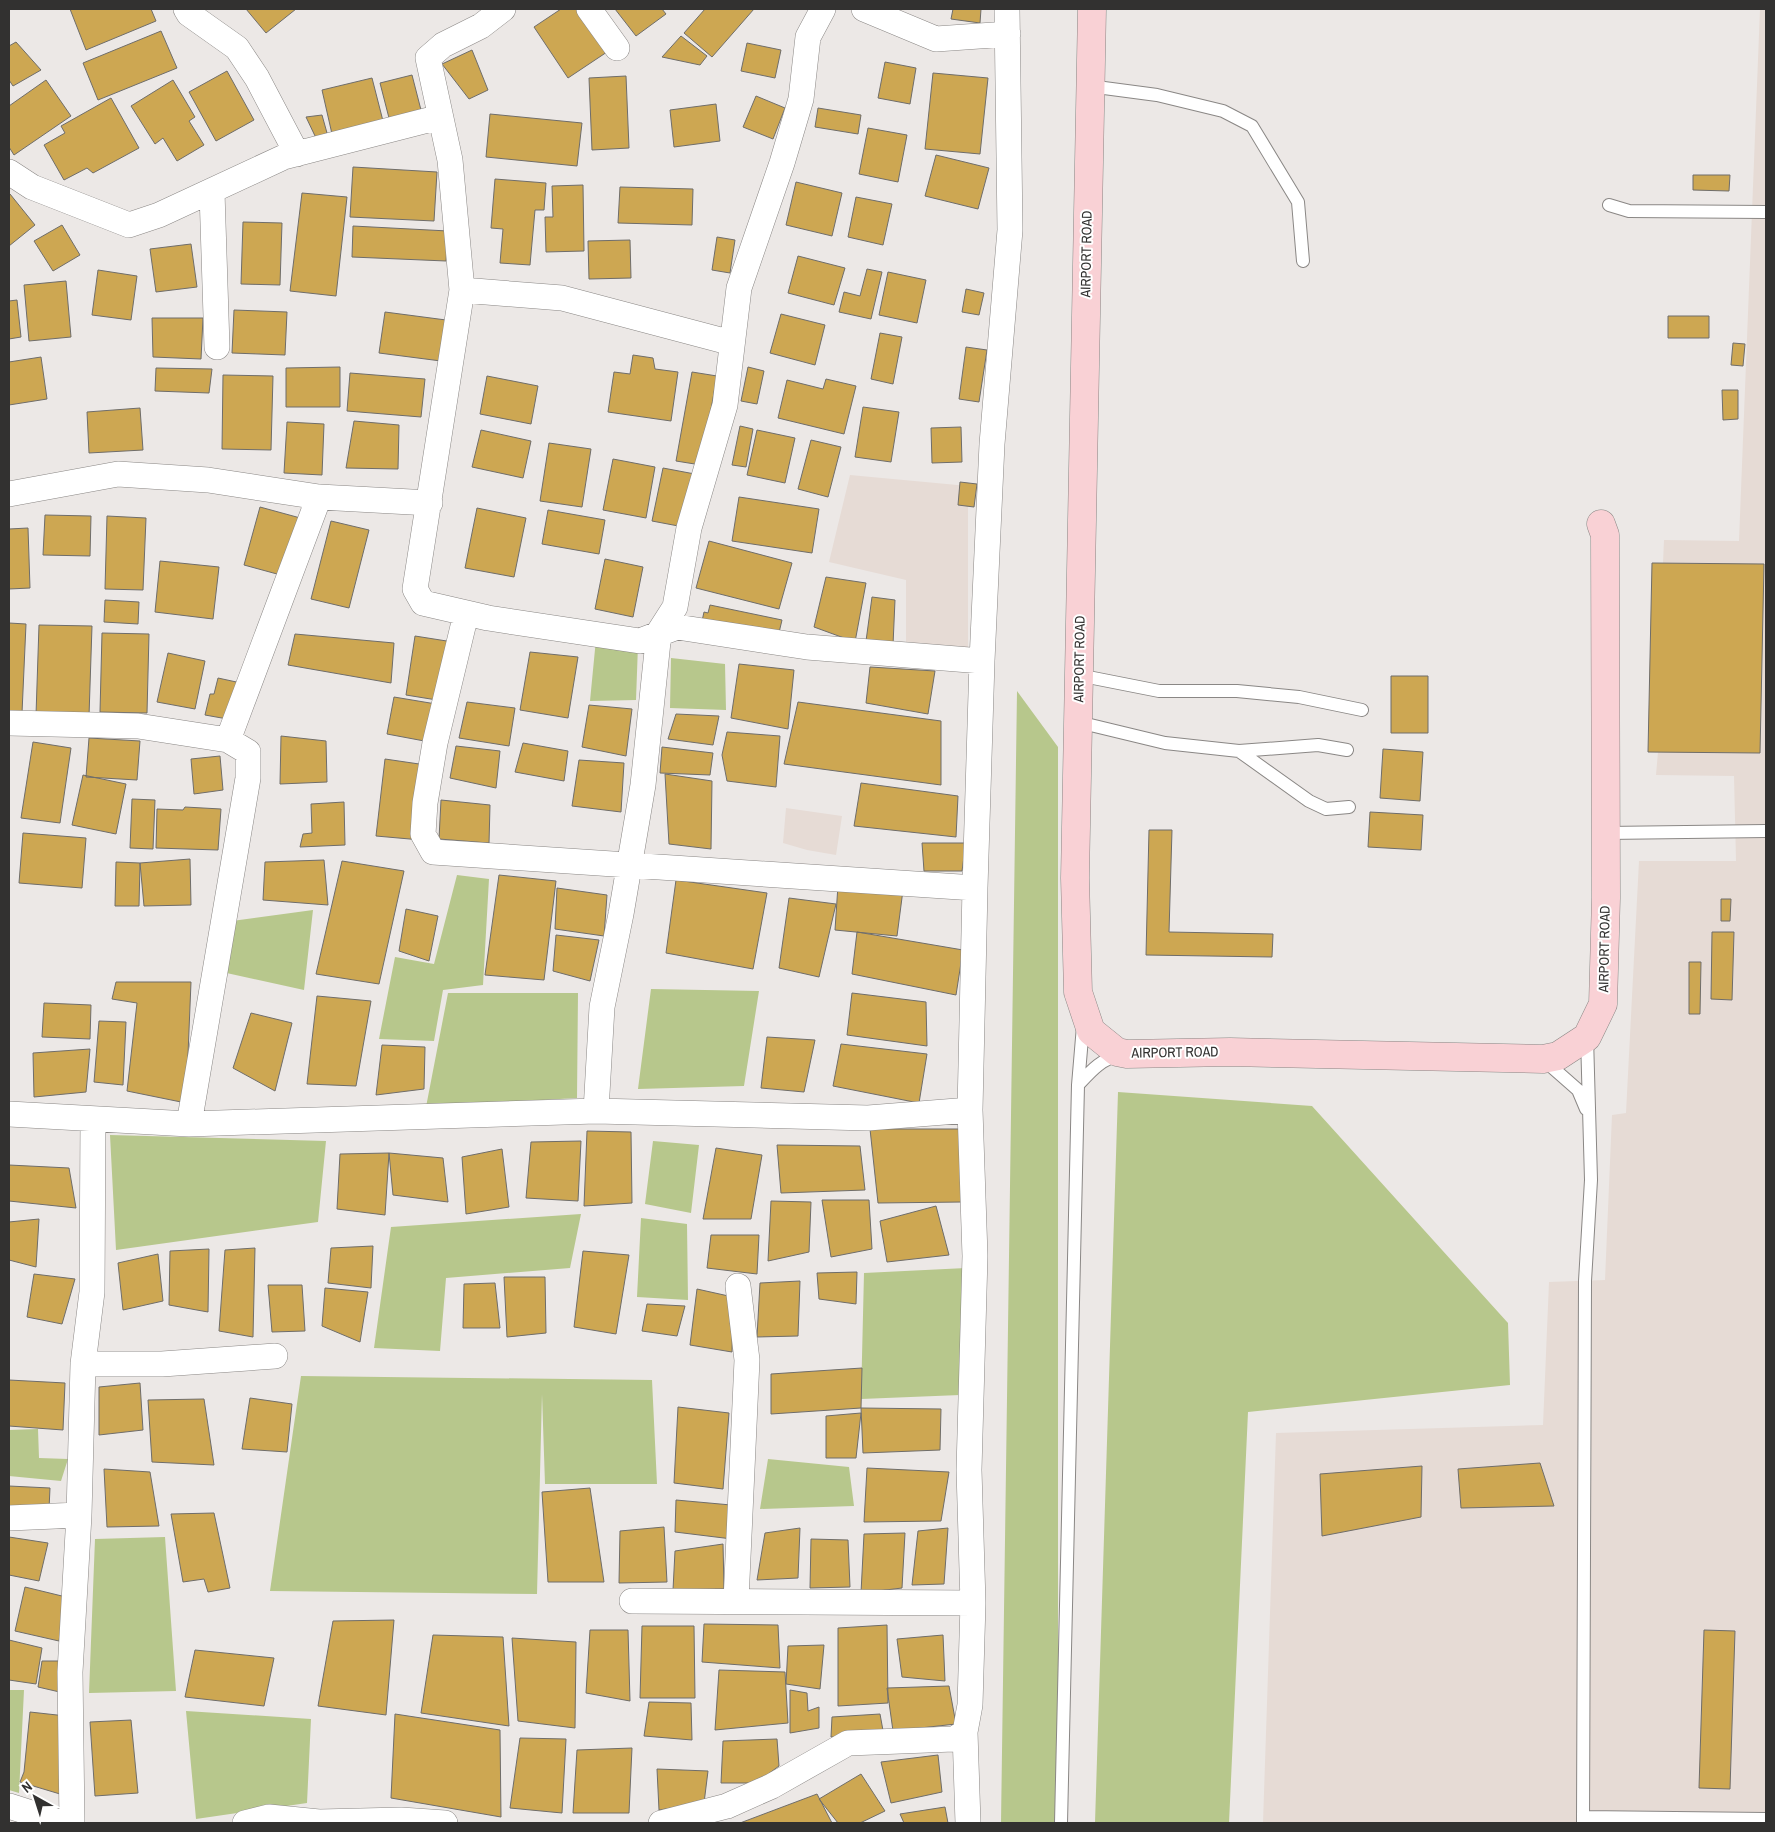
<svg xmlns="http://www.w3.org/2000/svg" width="1775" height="1832" viewBox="0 0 1775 1832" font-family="'Archivo Narrow',sans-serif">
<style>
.built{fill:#e6dbd5}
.green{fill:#b7c78c}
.building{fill:#cda752;stroke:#6f6d6a}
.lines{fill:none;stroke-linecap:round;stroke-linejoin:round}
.lane-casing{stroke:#8a8785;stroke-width:14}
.street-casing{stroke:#8a8785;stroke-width:26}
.secondary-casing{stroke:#8a8785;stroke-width:29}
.lane{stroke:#fff;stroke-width:12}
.street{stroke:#fff;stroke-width:25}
.secondary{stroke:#f9d1d5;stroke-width:28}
.labels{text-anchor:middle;stroke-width:4;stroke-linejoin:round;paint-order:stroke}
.street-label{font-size:14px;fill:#323130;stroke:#fff}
</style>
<rect width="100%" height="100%" fill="#ece8e6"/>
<!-- built -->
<path class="built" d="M 1760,9 L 1766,9 L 1766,1823 L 1263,1823 L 1276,1433 L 1543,1425 L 1549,1282 L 1605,1280 L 1612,1115 L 1626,1113 L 1639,861 L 1736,861 L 1734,776 L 1656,775 L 1658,752 L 1648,752 L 1652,563 L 1663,563 L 1664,540 L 1739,541 Z
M 850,475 L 968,486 L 968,648 L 906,642 L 906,580 L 829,562 Z
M 786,808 L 842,816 L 836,855 L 807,850 L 783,843 Z"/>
<!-- green -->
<path class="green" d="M 596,639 L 638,645 L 636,700 L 590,701 Z
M 671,658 L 725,664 L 726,710 L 670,708 Z
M 1017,691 L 1058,747 L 1058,1823 L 1001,1823 Z
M 457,875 L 489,879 L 483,985 L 443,990 L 434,1041 L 379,1039 L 395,957 L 434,964 Z
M 313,910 L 304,990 L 222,972 L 232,921 Z
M 651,989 L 759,991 L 744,1086 L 638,1089 Z
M 448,993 L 578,993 L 577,1098 L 426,1107 Z
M 1118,1092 L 1312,1106 L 1508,1323 L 1510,1385 L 1248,1412 L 1229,1823 L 1095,1823 Z
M 110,1135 L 326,1141 L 318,1222 L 116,1250 Z
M 653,1141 L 699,1145 L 691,1213 L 645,1204 Z
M 581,1214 L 570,1268 L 446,1278 L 440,1351 L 374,1348 L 391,1227 Z
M 641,1218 L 687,1224 L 688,1300 L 637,1297 Z
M 966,1268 L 960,1395 L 861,1399 L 864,1273 Z
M 301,1376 L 652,1380 L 657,1484 L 545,1484 L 542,1394 L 537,1594 L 270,1591 Z
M 38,1429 L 39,1458 L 68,1459 L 61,1481 L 9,1476 L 9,1430 Z
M 768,1459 L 849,1467 L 854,1506 L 760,1509 Z
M 165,1537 L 176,1691 L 89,1693 L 95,1539 Z
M 9,1690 L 24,1690 L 19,1793 L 9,1790 Z
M 186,1711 L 311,1719 L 307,1803 L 196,1819 Z"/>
<!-- building -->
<path class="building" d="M 70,9 L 151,9 L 156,21 L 86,50 Z
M 246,9 L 296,9 L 266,33 Z
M 561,9 L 578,9 L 607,52 L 568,78 L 534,27 Z
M 615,9 L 662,9 L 666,14 L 636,36 Z
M 705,9 L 754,9 L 712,57 L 684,33 Z
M 953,9 L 981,9 L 980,23 L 951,19 Z
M 161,31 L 177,68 L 98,100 L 83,63 Z
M 681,36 L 707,56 L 700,65 L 662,57 Z
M 16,42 L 41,70 L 13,86 L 9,80 L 9,46 Z
M 747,43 L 781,50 L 775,78 L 741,71 Z
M 472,50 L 488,90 L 469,99 L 442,64 Z
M 885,62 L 916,68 L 910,104 L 878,98 Z
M 227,71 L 254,120 L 216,141 L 189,92 Z
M 933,73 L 988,78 L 980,154 L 925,149 Z
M 412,75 L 421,110 L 389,118 L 380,83 Z
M 626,76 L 629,148 L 592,150 L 589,78 Z
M 372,78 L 383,121 L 332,134 L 322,90 Z
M 46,80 L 71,116 L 14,155 L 9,147 L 9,106 Z
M 173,80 L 195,117 L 189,121 L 204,145 L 177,161 L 163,138 L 155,144 L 131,106 Z
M 756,96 L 785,108 L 773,139 L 743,127 Z
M 111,98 L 139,148 L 93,173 L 87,168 L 64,180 L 44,145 L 65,133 L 61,126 Z
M 716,104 L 720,141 L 674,147 L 670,110 Z
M 818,108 L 861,115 L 858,134 L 815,127 Z
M 490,114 L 582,123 L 577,166 L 486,157 Z
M 322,115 L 327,133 L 316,138 L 306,117 Z
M 868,128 L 907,135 L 898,182 L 859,174 Z
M 936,155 L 989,168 L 978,209 L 925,196 Z
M 353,167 L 437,172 L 434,221 L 350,217 Z
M 1693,175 L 1730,175 L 1729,191 L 1693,190 Z
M 495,179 L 546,183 L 544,210 L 535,210 L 530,265 L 500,263 L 503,229 L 491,228 Z
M 796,182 L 842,193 L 832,236 L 786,225 Z
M 583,185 L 584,251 L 546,252 L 545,217 L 553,217 L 552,186 Z
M 620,187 L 693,189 L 692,225 L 618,223 Z
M 302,193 L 347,197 L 336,296 L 290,291 Z
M 10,194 L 35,225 L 9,246 L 9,195 Z
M 856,197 L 892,204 L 883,245 L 848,237 Z
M 243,222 L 282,223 L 280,285 L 241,284 Z
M 62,225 L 80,255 L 53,271 L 34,241 Z
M 353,226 L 448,231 L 446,261 L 352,257 Z
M 717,237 L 735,240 L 730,273 L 712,270 Z
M 630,240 L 631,278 L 589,279 L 588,241 Z
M 191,244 L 197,287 L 156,292 L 150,249 Z
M 798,256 L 845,268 L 834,305 L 788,293 Z
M 867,269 L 882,272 L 871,319 L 839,312 L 844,292 L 860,296 Z
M 98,270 L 137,276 L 131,320 L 92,315 Z
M 888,272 L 926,280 L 917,323 L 879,315 Z
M 66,281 L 71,337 L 29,341 L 24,285 Z
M 966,289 L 984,293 L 979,315 L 962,312 Z
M 17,300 L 21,337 L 9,339 L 9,301 Z
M 234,310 L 287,312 L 285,355 L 232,353 Z
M 385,312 L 446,320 L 441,361 L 379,353 Z
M 781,314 L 825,325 L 815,365 L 770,353 Z
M 1668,316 L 1709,316 L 1709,338 L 1668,338 Z
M 152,318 L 203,318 L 201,359 L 153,357 Z
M 880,333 L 902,337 L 893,384 L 871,379 Z
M 1733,343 L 1745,344 L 1743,366 L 1731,365 Z
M 966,347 L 987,350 L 979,402 L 959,399 Z
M 633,355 L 653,358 L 655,369 L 678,372 L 671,421 L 608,412 L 614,372 L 630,374 Z
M 41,357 L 47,399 L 9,405 L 9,362 Z
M 340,367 L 340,407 L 286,407 L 286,368 Z
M 748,367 L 764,371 L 757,404 L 741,401 Z
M 156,368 L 212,369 L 209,393 L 155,391 Z
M 692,372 L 717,376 L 701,465 L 676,461 Z
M 350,373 L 425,379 L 421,417 L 347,411 Z
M 223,375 L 273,376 L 271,450 L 222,449 Z
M 487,376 L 538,386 L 531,424 L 480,414 Z
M 826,379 L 856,386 L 844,434 L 778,418 L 787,380 L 823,389 Z
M 1722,390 L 1738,390 L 1738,419 L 1723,420 Z
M 863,407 L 899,412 L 891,462 L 855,457 Z
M 140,408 L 143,450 L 89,453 L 87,412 Z
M 354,421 L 399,425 L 398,469 L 346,468 Z
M 287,422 L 324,424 L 322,475 L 284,473 Z
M 740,426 L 753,429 L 746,467 L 732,465 Z
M 961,427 L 962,462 L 932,463 L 931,428 Z
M 481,430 L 531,441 L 523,478 L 472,467 Z
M 757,430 L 795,438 L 785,483 L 747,475 Z
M 811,440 L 841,447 L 828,497 L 798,489 Z
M 549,443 L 591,449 L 582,507 L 540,501 Z
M 613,459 L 655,467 L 646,518 L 603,510 Z
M 663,468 L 700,475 L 689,528 L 652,521 Z
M 960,482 L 977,484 L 974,507 L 958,505 Z
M 739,497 L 819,509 L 812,553 L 732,541 Z
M 260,507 L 304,519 L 288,577 L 244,565 Z
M 477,508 L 526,518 L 514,577 L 465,568 Z
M 548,510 L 605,520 L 599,554 L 542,544 Z
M 45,515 L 91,516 L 90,556 L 43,555 Z
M 107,516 L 146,518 L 143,590 L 105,589 Z
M 331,521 L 369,530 L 349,608 L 311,599 Z
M 28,528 L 30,588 L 9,589 L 9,529 Z
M 709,541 L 792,563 L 779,609 L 696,588 Z
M 605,559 L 643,567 L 633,617 L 595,609 Z
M 160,561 L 219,567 L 213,619 L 155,612 Z
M 1652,563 L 1764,564 L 1760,753 L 1648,752 Z
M 826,577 L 866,583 L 855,642 L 814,627 Z
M 872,597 L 895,600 L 893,645 L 866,641 Z
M 105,600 L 139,602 L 138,624 L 104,622 Z
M 710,605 L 782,620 L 777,641 L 702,621 L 704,612 L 708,613 Z
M 9,623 L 26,624 L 22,713 L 9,712 Z
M 39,625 L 92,626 L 89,716 L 36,715 Z
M 102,633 L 149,634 L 147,713 L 100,712 Z
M 295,634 L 394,643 L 391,683 L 288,665 Z
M 415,636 L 453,642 L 443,701 L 406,695 Z
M 530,652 L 578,657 L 568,718 L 520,710 Z
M 168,653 L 205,661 L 195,709 L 157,702 Z
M 739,664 L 794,670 L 788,729 L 731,718 Z
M 870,667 L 935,671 L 928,714 L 866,703 Z
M 1391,676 L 1428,676 L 1428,733 L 1391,733 Z
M 218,678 L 241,683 L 233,720 L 205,715 L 210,694 L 214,694 Z
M 394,697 L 442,705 L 435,743 L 387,734 Z
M 467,702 L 515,708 L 509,746 L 459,738 Z
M 798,702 L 941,721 L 941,785 L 784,764 Z
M 589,705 L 632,709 L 626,756 L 582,747 Z
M 676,714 L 719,716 L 713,745 L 668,739 Z
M 727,732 L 780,736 L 776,787 L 727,781 L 722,755 Z
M 281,736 L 326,741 L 327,782 L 280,784 Z
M 89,738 L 140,741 L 137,780 L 86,777 Z
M 33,742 L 71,748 L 60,823 L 21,818 Z
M 523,743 L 568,751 L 564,781 L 515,772 Z
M 456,746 L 500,751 L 496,788 L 450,778 Z
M 662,747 L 713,753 L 710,775 L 660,773 Z
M 1383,749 L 1423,752 L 1420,801 L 1380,798 Z
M 220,756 L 223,790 L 194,794 L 191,759 Z
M 385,759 L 426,765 L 421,840 L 376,836 Z
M 579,760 L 624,763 L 621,812 L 572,806 Z
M 665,774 L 712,781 L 711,849 L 669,844 Z
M 83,775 L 126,784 L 116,834 L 72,825 Z
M 861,783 L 958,796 L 956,837 L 854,826 Z
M 132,799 L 155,800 L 153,849 L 130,848 Z
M 441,800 L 490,805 L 489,843 L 439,839 Z
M 344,802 L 345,845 L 300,847 L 303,834 L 312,833 L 311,804 Z
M 185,807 L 221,809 L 218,850 L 156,848 L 157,809 L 183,810 Z
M 1370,812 L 1423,815 L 1421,850 L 1368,847 Z
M 1149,830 L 1172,830 L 1169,932 L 1273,934 L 1272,957 L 1146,955 Z
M 23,833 L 86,838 L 82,888 L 19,883 Z
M 922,843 L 966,843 L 962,871 L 924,871 Z
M 190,859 L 191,905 L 144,906 L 140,863 Z
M 324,860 L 328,905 L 263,900 L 265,862 Z
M 342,861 L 404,871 L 379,984 L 316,974 Z
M 116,862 L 140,863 L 139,906 L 115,906 Z
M 499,875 L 556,881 L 544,980 L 485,975 Z
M 676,880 L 767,893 L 753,969 L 666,953 Z
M 838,885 L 903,890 L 897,936 L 835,930 Z
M 557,888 L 607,895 L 604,936 L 555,929 Z
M 789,898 L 836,904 L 819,977 L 779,968 Z
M 1721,899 L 1731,899 L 1730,921 L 1721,921 Z
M 406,909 L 438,916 L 429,961 L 399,951 Z
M 857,932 L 963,950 L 956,995 L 852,974 Z
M 1712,932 L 1734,932 L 1732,1000 L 1711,999 Z
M 556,935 L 599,940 L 590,981 L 553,971 Z
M 1689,962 L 1701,962 L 1700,1014 L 1689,1014 Z
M 116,982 L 191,982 L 186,1103 L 127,1091 L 137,1003 L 112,999 Z
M 852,993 L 926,1002 L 927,1046 L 847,1035 Z
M 317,996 L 371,1001 L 356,1086 L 307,1084 Z
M 44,1003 L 91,1005 L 90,1039 L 42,1037 Z
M 251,1013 L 292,1023 L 275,1091 L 233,1068 Z
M 99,1021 L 126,1022 L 123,1085 L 94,1082 Z
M 767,1037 L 815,1040 L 804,1092 L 761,1088 Z
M 841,1044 L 927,1054 L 919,1103 L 833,1086 Z
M 382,1045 L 425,1047 L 424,1089 L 376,1095 Z
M 90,1049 L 86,1092 L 34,1097 L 33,1053 Z
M 870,1129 L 960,1129 L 962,1202 L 878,1203 Z
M 587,1131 L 631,1132 L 632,1203 L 584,1206 Z
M 581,1141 L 578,1201 L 526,1198 L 531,1142 Z
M 777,1145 L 860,1146 L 865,1190 L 781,1193 Z
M 716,1148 L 762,1155 L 751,1219 L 703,1219 Z
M 502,1149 L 509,1207 L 466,1214 L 462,1157 Z
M 389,1153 L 443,1158 L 448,1202 L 393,1195 Z
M 389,1153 L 385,1215 L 337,1209 L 340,1154 Z
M 9,1165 L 69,1168 L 76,1208 L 9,1201 Z
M 822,1200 L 869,1200 L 872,1249 L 831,1257 Z
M 771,1201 L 811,1202 L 809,1252 L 768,1261 Z
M 936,1206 L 949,1255 L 887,1262 L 880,1221 Z
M 39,1219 L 36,1267 L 9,1260 L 9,1222 Z
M 711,1235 L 759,1235 L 757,1274 L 707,1268 Z
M 373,1246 L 371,1288 L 328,1283 L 331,1248 Z
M 255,1248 L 253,1337 L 219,1331 L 225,1250 Z
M 209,1249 L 208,1312 L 169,1305 L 170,1251 Z
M 583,1251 L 629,1255 L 616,1334 L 574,1327 Z
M 158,1254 L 163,1301 L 123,1310 L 118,1263 Z
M 857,1272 L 856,1304 L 819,1299 L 817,1273 Z
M 34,1274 L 75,1279 L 62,1324 L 27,1317 Z
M 504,1277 L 545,1277 L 546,1333 L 507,1337 Z
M 800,1281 L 798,1336 L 757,1337 L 760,1283 Z
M 495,1283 L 500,1328 L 463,1328 L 464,1284 Z
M 268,1285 L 302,1285 L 305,1331 L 272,1332 Z
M 325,1288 L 368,1292 L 360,1342 L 322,1326 Z
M 697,1289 L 733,1297 L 732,1352 L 690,1345 Z
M 647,1304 L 685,1306 L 677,1336 L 642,1331 Z
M 862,1368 L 861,1408 L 771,1414 L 771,1374 Z
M 9,1380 L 65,1383 L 63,1430 L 9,1426 Z
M 140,1383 L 143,1430 L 99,1435 L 99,1387 Z
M 250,1398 L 292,1404 L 287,1452 L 242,1449 Z
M 204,1399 L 214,1465 L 152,1462 L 148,1400 Z
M 678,1407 L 729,1413 L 723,1489 L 674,1483 Z
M 861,1408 L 941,1409 L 940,1450 L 863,1453 Z
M 861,1413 L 856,1458 L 826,1458 L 826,1416 Z
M 1540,1463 L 1554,1506 L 1461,1508 L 1458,1469 Z
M 1422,1466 L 1421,1517 L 1322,1536 L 1320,1474 Z
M 867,1468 L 949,1472 L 941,1521 L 864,1522 Z
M 104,1469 L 150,1472 L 159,1526 L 107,1527 Z
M 9,1486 L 50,1488 L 49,1509 L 9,1508 Z
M 590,1488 L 604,1582 L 548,1582 L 542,1492 Z
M 676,1500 L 731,1505 L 732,1539 L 675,1532 Z
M 214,1513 L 230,1588 L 208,1592 L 204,1579 L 183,1582 L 171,1514 Z
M 664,1527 L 667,1582 L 619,1583 L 620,1531 Z
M 800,1528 L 798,1578 L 757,1580 L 765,1533 Z
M 948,1528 L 944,1584 L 912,1585 L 918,1531 Z
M 905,1533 L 902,1588 L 861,1593 L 864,1534 Z
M 9,1537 L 48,1543 L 39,1581 L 9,1575 Z
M 811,1539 L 848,1540 L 850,1587 L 810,1588 Z
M 723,1544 L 724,1589 L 673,1590 L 675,1551 Z
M 25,1587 L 66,1597 L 59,1641 L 15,1631 Z
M 394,1620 L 386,1715 L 318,1706 L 333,1621 Z
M 704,1624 L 778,1625 L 780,1668 L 702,1662 Z
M 887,1625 L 888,1703 L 838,1706 L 838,1628 Z
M 642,1626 L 694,1626 L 695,1698 L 640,1698 Z
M 590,1630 L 628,1630 L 630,1701 L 586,1693 Z
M 1704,1630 L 1735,1631 L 1730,1789 L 1699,1788 Z
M 433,1635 L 503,1637 L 509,1726 L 421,1713 Z
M 943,1635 L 945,1681 L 902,1677 L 897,1639 Z
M 512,1638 L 576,1642 L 575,1728 L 518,1721 Z
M 9,1640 L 42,1648 L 36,1684 L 9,1680 Z
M 824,1645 L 820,1689 L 786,1684 L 788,1646 Z
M 195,1650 L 274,1658 L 264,1706 L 185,1697 Z
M 42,1661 L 67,1661 L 64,1693 L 38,1687 Z
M 719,1670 L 785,1672 L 788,1723 L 715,1730 Z
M 949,1686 L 956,1724 L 893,1731 L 887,1688 Z
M 790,1690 L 807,1693 L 808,1711 L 819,1707 L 819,1728 L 790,1733 Z
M 649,1702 L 691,1703 L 692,1740 L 644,1736 Z
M 30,1712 L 66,1716 L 60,1794 L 20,1782 L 24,1772 Z
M 395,1714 L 500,1730 L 501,1817 L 391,1798 Z
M 880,1714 L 884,1736 L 831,1737 L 832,1717 Z
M 131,1720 L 138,1793 L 95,1796 L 90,1722 Z
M 520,1738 L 566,1739 L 562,1813 L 510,1808 Z
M 777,1739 L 779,1766 L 756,1783 L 721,1783 L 723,1741 Z
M 632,1748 L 629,1813 L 573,1813 L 577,1750 Z
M 938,1755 L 942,1792 L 891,1803 L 881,1762 Z
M 657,1769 L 708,1771 L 704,1803 L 659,1810 Z
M 861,1774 L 885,1811 L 860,1823 L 838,1823 L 819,1799 Z
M 817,1794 L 832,1823 L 740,1823 Z
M 945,1807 L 948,1823 L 904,1823 L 900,1814 Z"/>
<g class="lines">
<defs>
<path id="lane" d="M 1089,86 L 1157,95 L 1223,111 L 1252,126 L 1298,202 L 1303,261
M 1609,205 L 1629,211 L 1766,212
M 1078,675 L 1159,691 L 1237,691 L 1299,697 L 1362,710
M 1078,722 L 1165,743 L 1239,751 L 1318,745 L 1347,750
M 1239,751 L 1309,801 L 1326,809 L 1349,807
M 1606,833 L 1766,831
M 1545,1061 L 1578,1090 L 1586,1109
M 1078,1085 C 1091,1071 1101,1059 1120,1055
M 1583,1817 L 1766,1819
M 1061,1823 L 1078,1085 L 1083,1026
M 1583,1823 L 1585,1281 L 1591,1180 L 1587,1037"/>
<path id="street" d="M 186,9 L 189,14 L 237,48 L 257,78 L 297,154
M 503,9 L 481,26 L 443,45 L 428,58 L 450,160 L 462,290 L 415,589 L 423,603 L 488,618 L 640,641 L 677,627 L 807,647 L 982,661
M 589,9 L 617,48
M 864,9 L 936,39 L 1008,34
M 9,172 L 32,187 L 129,225 L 159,215 L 284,157 L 440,117
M 212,192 L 217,347
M 462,290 L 562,298 L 732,343
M 9,494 L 118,474 L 208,480 L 319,497 L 430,503
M 466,614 L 435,743 L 425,803 L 423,834 L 433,852 L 975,888
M 9,723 L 138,726 L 228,740 L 248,752 L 248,778 L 189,1124
M 228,740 L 319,497
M 596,1111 L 602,1007 L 621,914 L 643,785 L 659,632 L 675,607 L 689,528 L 725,405 L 739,288 L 782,163 L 801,99 L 808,37 L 823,9
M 9,1114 L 189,1124 L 596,1111 L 868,1118 L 970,1110
M 83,1364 L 162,1364 L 275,1356
M 9,1518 L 79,1515
M 632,1601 L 973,1603
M 736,1601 L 747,1360 L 738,1286
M 9,1806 L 62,1823
M 72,1823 L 70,1672 L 79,1515 L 83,1364 L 92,1292 L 93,1119
M 245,1823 L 269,1817 L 319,1822 L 401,1820 L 445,1823
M 661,1823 L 727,1806 L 772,1786 L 848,1743 L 954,1739 L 965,1732
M 968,1823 L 965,1732 L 970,1705 L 973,1603 L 969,1470 L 975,1256 L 970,1110 L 975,888 L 982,661 L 992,444 L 1010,230 L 1007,9"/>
<path id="secondary" d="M 1092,9 L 1075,878 L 1078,992 L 1091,1031 L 1117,1052 L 1127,1054 L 1230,1052 L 1543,1059 L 1558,1056 L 1587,1037 L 1603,1004 L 1606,898 L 1605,535 L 1601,524"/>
</defs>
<!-- lane casing -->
<use href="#lane" class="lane-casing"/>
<!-- street casing -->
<use href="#street" class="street-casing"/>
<!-- secondary casing -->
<use href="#secondary" class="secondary-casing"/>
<!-- lane -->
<use href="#lane" class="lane"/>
<!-- street -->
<use href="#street" class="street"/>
<!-- secondary -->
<use href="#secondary" class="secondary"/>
</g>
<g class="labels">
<!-- street labels -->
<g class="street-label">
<text transform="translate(1086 254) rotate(-89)" y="5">AIRPORT ROAD</text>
<text transform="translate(1079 659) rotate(-89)" y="5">AIRPORT ROAD</text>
<text transform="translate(1604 949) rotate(-89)" y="5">AIRPORT ROAD</text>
<text transform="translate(1175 1052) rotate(-1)" y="5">AIRPORT ROAD</text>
</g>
</g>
<!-- border -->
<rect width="1775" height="1832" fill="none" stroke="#323130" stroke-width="20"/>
<!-- north arrow -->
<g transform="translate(35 1797) rotate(321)" stroke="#ffffff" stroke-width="4" paint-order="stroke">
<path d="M0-4L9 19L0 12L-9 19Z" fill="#323130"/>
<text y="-8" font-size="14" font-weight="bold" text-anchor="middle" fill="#323130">N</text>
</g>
</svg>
